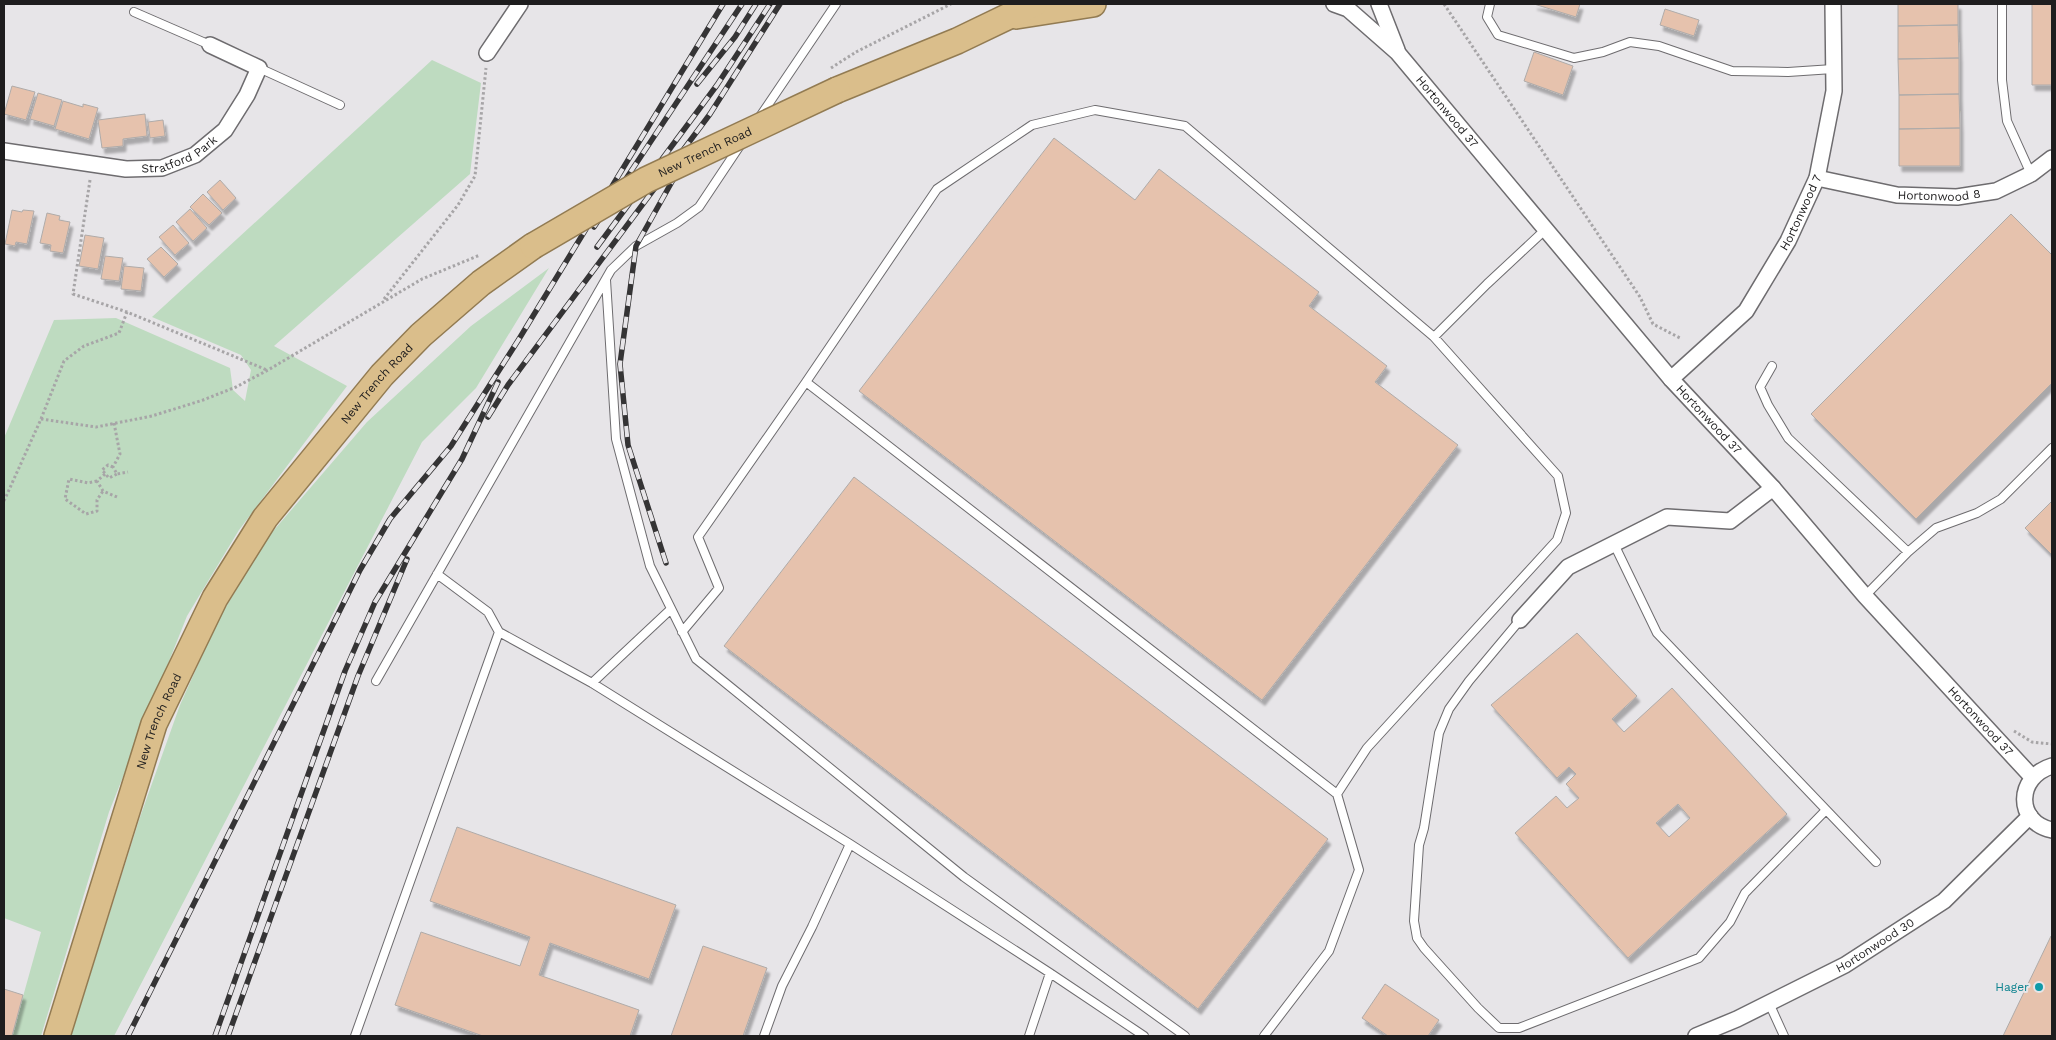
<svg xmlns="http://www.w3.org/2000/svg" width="2056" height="1040" viewBox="0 0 2056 1040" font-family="'Work Sans',sans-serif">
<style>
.green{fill:#bedbc0}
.building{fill:#e6c2ad;stroke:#afaba9;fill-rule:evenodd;filter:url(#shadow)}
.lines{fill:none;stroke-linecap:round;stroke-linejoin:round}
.service-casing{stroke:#6e6c6f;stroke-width:10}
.minor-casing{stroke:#6e6c6f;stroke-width:18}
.trunk-casing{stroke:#927b52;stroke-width:28}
.path{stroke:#a7a5a7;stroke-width:3;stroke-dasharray:2.5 2.5;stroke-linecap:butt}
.service{stroke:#fff;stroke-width:8}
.minor{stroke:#fff;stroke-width:15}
.trunk{stroke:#dabe8b;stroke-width:25}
.rail-casing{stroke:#353435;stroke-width:5.5}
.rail{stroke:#e7e5e8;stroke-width:4;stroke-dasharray:11;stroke-linecap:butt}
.trunk-bridge-casing{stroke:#927b52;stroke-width:28;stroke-linecap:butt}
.path-bridge{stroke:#a7a5a7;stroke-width:3;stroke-dasharray:2.5 2.5;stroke-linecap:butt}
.trunk-bridge{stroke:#dabe8b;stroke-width:25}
.culture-dot{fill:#0f9aa8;stroke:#e7e5e8;stroke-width:2}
.labels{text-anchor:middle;stroke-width:4;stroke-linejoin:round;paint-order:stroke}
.street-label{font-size:12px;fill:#1e1d1e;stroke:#e7e5e8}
.culture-label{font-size:12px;fill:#0d838f;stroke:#e7e5e8;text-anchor:end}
</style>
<defs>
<filter id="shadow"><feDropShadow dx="3" dy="5.5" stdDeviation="1" flood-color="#0004"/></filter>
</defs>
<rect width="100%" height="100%" fill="#e7e5e8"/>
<!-- green -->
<path class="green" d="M 432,60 L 481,83 L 470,174 L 274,346 L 347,386 L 239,530 L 187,616 L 109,812 L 41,1036 L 12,1036 L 41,932 L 4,918 L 4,438 L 54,320 L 116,318 L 230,368 L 233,390 L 245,401 L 251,370 L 241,355 L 152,317 Z
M 549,268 L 476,388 L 422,442 L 114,1036 L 71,1036 L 139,820 L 180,705 L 218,620 L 268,537 L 367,422 L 471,326 Z"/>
<!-- building -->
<path class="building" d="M 1534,4 L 1580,4 L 1576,17 Z
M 1898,4 L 1958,4 L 1958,25 L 1898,26 Z
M 2032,4 L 2052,4 L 2052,85 L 2032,85 Z
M 1665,9 L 1699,20 L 1694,36 L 1660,25 Z
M 1958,25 L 1959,58 L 1898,59 L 1898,26 Z
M 1534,52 L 1573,66 L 1563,95 L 1524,81 Z
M 1959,58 L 1959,94 L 1899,95 L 1898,59 Z
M 12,86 L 35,92 L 26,120 L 4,114 Z
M 38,93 L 62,100 L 54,126 L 30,119 Z
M 1959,94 L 1960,128 L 1899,129 L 1899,95 Z
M 63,101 L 83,107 L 83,104 L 98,108 L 89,139 L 55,129 Z
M 145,114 L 147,136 L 123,139 L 123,146 L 102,148 L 98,120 Z
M 163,120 L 165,136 L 150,138 L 148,122 Z
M 1960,128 L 1960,166 L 1899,166 L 1899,129 Z
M 1054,138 L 1135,200 L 1159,169 L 1319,292 L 1309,306 L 1387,366 L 1375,382 L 1458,445 L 1262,700 L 859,391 Z
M 220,180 L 236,198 L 223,210 L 207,192 Z
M 203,194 L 222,213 L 209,225 L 190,207 Z
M 190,209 L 207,228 L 193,241 L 176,222 Z
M 12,210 L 22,212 L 23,210 L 34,211 L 27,244 L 16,242 L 15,246 L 5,244 Z
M 47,213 L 60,216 L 59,220 L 70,222 L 63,253 L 50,251 L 51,245 L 40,243 Z
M 2011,214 L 2052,255 L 2052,383 L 1916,519 L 1811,414 Z
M 173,225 L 189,243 L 175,255 L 159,237 Z
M 85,235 L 104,238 L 98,269 L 79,266 Z
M 161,247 L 178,264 L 164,277 L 147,259 Z
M 105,256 L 123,258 L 119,281 L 101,279 Z
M 124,266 L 144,268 L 141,291 L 121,289 Z
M 854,477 L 1328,839 L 1198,1009 L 724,646 Z
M 2052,501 L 2052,555 L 2025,528 Z
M 1577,633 L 1637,696 L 1612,719 L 1624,732 L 1672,688 L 1787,814 L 1628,958 L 1515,833 L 1556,796 L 1567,808 L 1579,798 L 1566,784 L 1576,774 L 1569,767 L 1557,778 L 1491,705 ZM 1678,804 L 1690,818 L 1669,837 L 1656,823 Z
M 457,827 L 676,905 L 649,979 L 550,943 L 539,975 L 639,1010 L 630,1036 L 483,1036 L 395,1005 L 421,932 L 520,966 L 530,937 L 430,901 Z
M 2051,936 L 2052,937 L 2052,1036 L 2003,1036 Z
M 703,946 L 767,968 L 743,1036 L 671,1036 Z
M 1385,984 L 1439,1020 L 1428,1036 L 1388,1036 L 1362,1018 Z
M 4,989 L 23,995 L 12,1036 L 4,1036 Z"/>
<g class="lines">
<defs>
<path id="service" d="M 1490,4 L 1487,17 L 1498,35 L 1574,58 L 1603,52 L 1630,42 L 1659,46 L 1732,71 L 1788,72 L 1833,69
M 2002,4 L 2002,80 L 2007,121 L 2031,174
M 134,12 L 210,45
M 259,68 L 340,105
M 759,118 L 836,4
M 606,280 L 616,439 L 650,566 L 696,659 L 964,877 L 1185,1036
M 1434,337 L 1558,476 L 1566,513 L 1557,540 L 1367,748 L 1337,794 L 806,382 L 937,189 L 1032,125 L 1095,110 L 1185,126 L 1434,337 L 1487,284 L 1546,229
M 1772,366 L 1760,387 L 1768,405 L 1788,438 L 1908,552
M 1614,544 L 1657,633 L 1876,862
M 437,574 L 488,612 L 499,632 L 592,683 L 850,844 L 1050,973 L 1144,1036
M 1865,596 L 1908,552 L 1936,528 L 1977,513 L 2001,499 L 2052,448
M 1520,620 L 1469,681 L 1449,709 L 1439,733 L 1424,828 L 1419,845 L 1414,921 L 1417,938 L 1424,948 L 1478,1008 L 1499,1028 L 1519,1028 L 1699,958 L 1730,922 L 1745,893 L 1826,810
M 682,632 L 719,588 L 698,537 L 806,382
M 376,681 L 611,270 L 636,246 L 677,223 L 699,207 L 741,144
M 592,683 L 671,609
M 1769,1003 L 1784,1036
M 355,1036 L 499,632
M 764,1036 L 782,986 L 812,927 L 850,844
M 1029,1036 L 1050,973
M 1264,1036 L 1329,951 L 1359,870 L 1337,794"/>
<g id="minor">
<path id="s1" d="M 1334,4 L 1348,9 L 1397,52 L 1671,379 L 1773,488 L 1865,596 L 2032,777"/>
<path d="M 1379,4 L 1397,50"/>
<path d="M 487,53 L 520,4"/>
<path id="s2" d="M 4,151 L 126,169 L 162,168 L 195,155 L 225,130 L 247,95 L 259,68 L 210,45"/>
<path id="s3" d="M 1817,178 L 1897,195 L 1957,197 L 1996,191 L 2031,174 L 2052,158"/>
<path id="s4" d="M 1671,379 L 1746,311 L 1788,241 L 1817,178 L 1834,91 L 1833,4"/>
<path d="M 1520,620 L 1568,567 L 1667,517 L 1730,521 L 1773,488"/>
<path d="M 2052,766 C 2016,777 2015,822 2052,830"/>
<path id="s5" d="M 1696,1036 L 1737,1019 L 1845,965 L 1944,901 L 2030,816"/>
</g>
<g id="trunk">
<path d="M 1016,16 L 1093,4"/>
<path d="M 837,90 L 957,41 L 1034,4"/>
<path id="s6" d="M 57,1036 L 154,724 L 215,598 L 265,518 L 382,375 L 421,335 L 481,283 L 533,246"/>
</g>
</defs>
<!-- service casing -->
<use href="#service" class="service-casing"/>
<!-- minor casing -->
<use href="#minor" class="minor-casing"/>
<!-- trunk casing -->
<use href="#trunk" class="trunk-casing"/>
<!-- path -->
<path class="path" d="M 1444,4 L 1640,297 L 1653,324 L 1680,338
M 856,52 L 951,4
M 90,180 L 73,294 L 127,312 L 267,370
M 384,299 L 458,205 L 475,176 L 486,68
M 41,419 L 96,427 L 152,416 L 203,400 L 236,387 L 268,370 L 422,279 L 480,255
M 114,423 L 120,454 L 113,467 L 117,474 L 128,472
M 113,467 L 108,465 L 102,470 L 109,478 L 117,474
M 105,474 L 97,481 L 103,491 L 117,497
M 97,481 L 88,483 L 69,479 L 65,499 L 86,514 L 97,511 L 97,500 L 103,491
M 4,501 L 41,419 L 64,361 L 84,346 L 119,333 L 127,312
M 2014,731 L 2032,742 L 2052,744"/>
<!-- service -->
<use href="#service" class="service"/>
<!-- minor -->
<use href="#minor" class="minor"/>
<!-- trunk -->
<use href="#trunk" class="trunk"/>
<defs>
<path id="rail" d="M 697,84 L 735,37 L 756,4
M 594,227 L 742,4
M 597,247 L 717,85 L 770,4
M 488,417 L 508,385 L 710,114 L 780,4
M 666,563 L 628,445 L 620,364 L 636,246 L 688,153
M 128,1036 L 360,570 L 390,519 L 451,446 L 519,339 L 723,4
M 215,1036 L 345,671 L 375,602 L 462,459 L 498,382
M 228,1036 L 358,676 L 407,559"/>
</defs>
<!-- rail casing -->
<use href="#rail" class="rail-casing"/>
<!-- rail -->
<use href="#rail" class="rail"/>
<defs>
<g id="trunk-bridge">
<path id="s7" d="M 533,246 L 646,180 L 837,90"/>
</g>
</defs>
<!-- trunk-bridge casing -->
<use href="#trunk-bridge" class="trunk-bridge-casing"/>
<!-- path-bridge -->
<path class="path-bridge" d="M 831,68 L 856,52"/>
<!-- trunk-bridge -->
<use href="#trunk-bridge" class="trunk-bridge"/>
</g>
<!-- markers -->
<circle class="culture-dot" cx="2039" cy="987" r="5"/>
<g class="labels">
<!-- street labels -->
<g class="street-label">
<text dy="4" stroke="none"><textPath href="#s1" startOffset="158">Hortonwood 37</textPath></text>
<text dy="4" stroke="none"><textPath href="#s2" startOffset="180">Stratford Park</textPath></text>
<text dy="4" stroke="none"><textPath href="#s7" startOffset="196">New Trench Road</textPath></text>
<text dy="4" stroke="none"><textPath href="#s3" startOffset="124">Hortonwood 8</textPath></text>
<text dy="4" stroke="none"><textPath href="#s4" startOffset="214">Hortonwood 7</textPath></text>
<text dy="4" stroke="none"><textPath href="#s6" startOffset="736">New Trench Road</textPath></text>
<text dy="4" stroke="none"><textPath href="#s1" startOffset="562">Hortonwood 37</textPath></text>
<text dy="4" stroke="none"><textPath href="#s6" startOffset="331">New Trench Road</textPath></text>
<text dy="4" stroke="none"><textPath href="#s1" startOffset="968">Hortonwood 37</textPath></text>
<text dy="4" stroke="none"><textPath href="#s5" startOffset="201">Hortonwood 30</textPath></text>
</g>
<!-- culture labels -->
<g class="culture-label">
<text x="2029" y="991">Hager</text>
</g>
</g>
<!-- border -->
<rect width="2056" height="1040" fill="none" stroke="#1e1d1e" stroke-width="10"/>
</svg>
